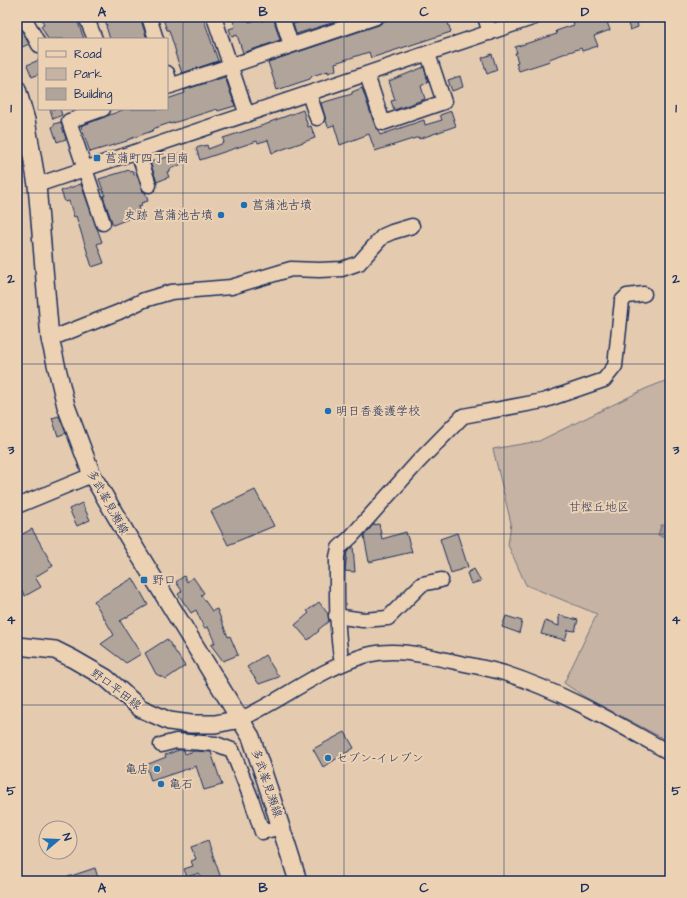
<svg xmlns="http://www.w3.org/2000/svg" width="687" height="898" viewBox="0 0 687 898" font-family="'Architects Daughter','Klee One',sans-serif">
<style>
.green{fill:#c6b3a4;stroke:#707181}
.water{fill:#9f9595;stroke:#6a6c7f}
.building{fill:#b1a49b;stroke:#1b2f5e}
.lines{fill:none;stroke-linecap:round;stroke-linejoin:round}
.minor-casing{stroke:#1b2f5e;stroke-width:17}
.major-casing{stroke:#1b2f5e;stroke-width:20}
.minor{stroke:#ecd1b3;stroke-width:14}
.major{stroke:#ecd1b3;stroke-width:17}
.grid{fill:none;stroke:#1b2f5e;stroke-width:1;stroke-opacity:0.55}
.poi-dot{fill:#1f6fb2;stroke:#ecd1b3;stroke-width:1.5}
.labels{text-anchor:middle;stroke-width:4;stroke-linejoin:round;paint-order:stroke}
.poi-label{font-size:12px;fill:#1b2f5e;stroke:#ecd1b3;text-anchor:start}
.street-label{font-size:12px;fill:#1b2f5e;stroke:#ecd1b3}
.park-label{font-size:12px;fill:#354368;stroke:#ecd1b3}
.neatline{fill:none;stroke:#1b2f5e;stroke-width:1.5}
.grid-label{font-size:13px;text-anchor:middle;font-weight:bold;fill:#1b2f5e}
</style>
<rect width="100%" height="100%" fill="#e4cbb0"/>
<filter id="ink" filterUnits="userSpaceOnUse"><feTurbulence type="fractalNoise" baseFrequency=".025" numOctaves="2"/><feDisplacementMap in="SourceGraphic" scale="8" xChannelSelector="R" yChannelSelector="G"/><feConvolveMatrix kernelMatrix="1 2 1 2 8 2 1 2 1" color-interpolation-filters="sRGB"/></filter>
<g filter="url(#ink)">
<!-- green -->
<path class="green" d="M 670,379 L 670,742 L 583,696 L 564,683 L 597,614 L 526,585 L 508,545 L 511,523 L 493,449 L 539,441 L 645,389 Z"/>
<!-- water -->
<path class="water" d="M 661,525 L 670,525 L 670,541 L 658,535 Z"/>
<!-- building -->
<path class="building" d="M 41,17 L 76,17 L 84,39 L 48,39 L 41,26 L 44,25 Z
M 104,17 L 140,17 L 147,39 L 110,39 L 106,26 L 107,26 Z
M 169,17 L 203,17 L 218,61 L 182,73 L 175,53 L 176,53 L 175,49 L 169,30 L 167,30 L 163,19 Z
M 232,17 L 247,17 L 249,22 L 261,19 L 262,21 L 273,17 L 280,40 L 243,53 L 237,35 L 232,37 L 229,29 L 235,27 Z
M 298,17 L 344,17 L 345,19 L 296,34 L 293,24 L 300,22 Z
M 401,17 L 446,17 L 451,32 L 371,58 L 369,52 L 335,63 L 336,70 L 328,73 L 328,71 L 312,76 L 310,79 L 277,90 L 268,62 L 379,25 L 384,21 Z
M 586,17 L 605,17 L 610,30 L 594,36 L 598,46 L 582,51 L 581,48 L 549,59 L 550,61 L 519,71 L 516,63 L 518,62 L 515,53 L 517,53 L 515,47 L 557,34 L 556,31 L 574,25 L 573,21 Z
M 626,17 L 651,17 L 652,19 L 637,23 L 638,27 L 630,30 Z
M 17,22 L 29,44 L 20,48 L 17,43 Z
M 492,54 L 497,70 L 487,74 L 482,58 Z
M 39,60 L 39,74 L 32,77 L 27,65 Z
M 424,67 L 428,82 L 421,86 L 425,99 L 394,110 L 391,101 L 395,100 L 389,81 Z
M 460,76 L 463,87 L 452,91 L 448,80 Z
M 225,77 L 235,106 L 218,111 L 217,109 L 170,124 L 170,123 L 155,128 L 152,131 L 127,140 L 127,141 L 90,152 L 81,126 L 125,109 L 167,109 L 167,99 L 185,93 L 184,90 Z
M 362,88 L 375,126 L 379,130 L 380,135 L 424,120 L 425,125 L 442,120 L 440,115 L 451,111 L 456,126 L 419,139 L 419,137 L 375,151 L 369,134 L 340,145 L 334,125 L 328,127 L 321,103 L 352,94 L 352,92 Z
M 50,109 L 60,109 L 62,115 L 53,119 Z
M 303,110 L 308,127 L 311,126 L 315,138 L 272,153 L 268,140 L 258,143 L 257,141 L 200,160 L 196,148 L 207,145 L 208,149 L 224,143 L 223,138 L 270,123 L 270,122 Z
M 61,122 L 66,139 L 57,142 L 52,127 L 54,126 L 54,124 Z
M 181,153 L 184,163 L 170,169 L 170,171 L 167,172 L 169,177 L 157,182 L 150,162 Z
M 129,170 L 130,172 L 133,171 L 134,175 L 137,174 L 143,192 L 145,192 L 148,201 L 141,203 L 142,206 L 138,207 L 139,210 L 126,214 L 128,219 L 113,225 L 103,196 L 105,196 L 99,179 Z
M 81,184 L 102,242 L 97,244 L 104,263 L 92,267 L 76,216 L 74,217 L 69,201 L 65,202 L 61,191 Z
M 59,416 L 66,433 L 58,436 L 52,418 Z
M 255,490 L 274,526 L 228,545 L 211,511 Z
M 82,503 L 90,520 L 77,526 L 69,509 Z
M 379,524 L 382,539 L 406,532 L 412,552 L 369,562 L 364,536 L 373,525 Z
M 32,529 L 53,566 L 35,577 L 41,587 L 25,596 L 21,589 L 17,593 L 17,537 Z
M 457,533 L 468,567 L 451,573 L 440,539 Z
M 353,546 L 355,572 L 345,571 L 347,552 Z
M 474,569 L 481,581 L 471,584 L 467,573 Z
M 184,576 L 187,582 L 193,577 L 204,593 L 201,595 L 212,611 L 217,609 L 228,637 L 230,636 L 238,655 L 223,661 L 211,645 L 215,643 L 208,627 L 204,628 L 196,610 L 191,613 L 178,594 L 182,591 L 176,582 Z
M 133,578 L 148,605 L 120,621 L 141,654 L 126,663 L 101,644 L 114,635 L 94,601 Z
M 319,602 L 328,614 L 329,621 L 318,630 L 319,631 L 308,640 L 295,625 L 309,613 L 307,611 Z
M 559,615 L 578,620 L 575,631 L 568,630 L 565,640 L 541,634 L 545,621 L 559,626 Z
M 506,616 L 522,621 L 519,633 L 502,627 Z
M 167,639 L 185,666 L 166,679 L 156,674 L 145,653 Z
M 265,655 L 279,677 L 259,684 L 247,667 Z
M 345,732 L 354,748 L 323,767 L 313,749 Z
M 179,750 L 184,750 L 185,754 L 194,751 L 211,752 L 222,785 L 204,790 L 196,766 L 151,781 L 146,765 L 166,757 L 165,755 Z
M 208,841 L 222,881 L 203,881 L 199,873 L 187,877 L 184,869 L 193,866 L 191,861 L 196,859 L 191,847 Z
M 95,868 L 99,881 L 62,881 L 62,879 Z"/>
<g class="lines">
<defs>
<path id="minor" d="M 24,17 L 39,45
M 86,17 L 95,39
M 149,17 L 156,39
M 214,17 L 247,115
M 282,17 L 291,45
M 485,17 L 490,33
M 167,73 L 171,86
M 367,75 L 383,123 L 444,102 L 428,54
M 167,87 L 376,17
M 309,94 L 317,118
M 138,152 L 149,185
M 37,185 L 535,17
M 103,223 L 69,121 L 103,109
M 50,339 L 119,312 L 144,300 L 171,292 L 231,287 L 291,269 L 319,270 L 342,269 L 359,263 L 383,236 L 392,232 L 412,226
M 17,506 L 92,475
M 336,616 L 363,620 L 388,618 L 422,584 L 441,580
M 342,664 C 336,628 337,593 337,557 L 339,548 L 351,537 L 418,462 L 463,416 L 543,401 L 604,380 L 615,366 L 622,301 L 627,296 L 644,294
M 241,719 C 284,699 321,668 367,655 C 395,648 423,655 451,661 C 468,665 487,668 504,673 C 563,692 616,723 670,753
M 161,745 L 176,741 L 216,744 L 232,750 L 251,798 L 262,832 L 281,827"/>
<path id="major" d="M 17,89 L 26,120 L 37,185 L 50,339 L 66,406 L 92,475 L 127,535 L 251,737 L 269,790 L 298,881
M 17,646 L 55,650 L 73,659 L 106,678 L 140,708 L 169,721 L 191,724 L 215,724 L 241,719"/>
</defs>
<!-- minor casing -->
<use href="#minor" class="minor-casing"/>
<!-- major casing -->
<use href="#major" class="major-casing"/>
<!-- minor -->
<use href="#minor" class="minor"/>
<!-- major -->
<use href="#major" class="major"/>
</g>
</g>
<!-- grid -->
<path class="grid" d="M 183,17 L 183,881M 344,17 L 344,881M 504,17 L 504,881M 17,193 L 670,193M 17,364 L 670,364M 17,534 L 670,534M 17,705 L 670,705"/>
<!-- markers -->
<g class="poi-dot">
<rect x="93" y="154" width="8" height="8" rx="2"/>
<circle cx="244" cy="205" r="4"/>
<circle cx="221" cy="215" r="4"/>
<circle cx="328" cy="411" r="4"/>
<rect x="140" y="576" width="8" height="8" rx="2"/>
<circle cx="328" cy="758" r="4"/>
<circle cx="157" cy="769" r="4"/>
<circle cx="161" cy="784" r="4"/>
</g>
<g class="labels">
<!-- poi labels -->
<g class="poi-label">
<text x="105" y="162">菖蒲町四丁目南</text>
<text x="252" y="209">菖蒲池古墳</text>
<text x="213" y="219" text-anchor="end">史跡 菖蒲池古墳</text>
<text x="336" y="415">明日香養護学校</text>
<text x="152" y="584">野口</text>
<text x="336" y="762">セブン-イレブン</text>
<text x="149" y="773" text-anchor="end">亀店</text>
<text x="169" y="788">亀石</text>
</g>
<!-- street labels -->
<g class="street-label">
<text transform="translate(108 502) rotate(61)" y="4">多武峯見瀬線</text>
<text transform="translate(116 689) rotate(37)" y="4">野口平田線</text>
<text transform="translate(267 783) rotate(71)" y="4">多武峯見瀬線</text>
</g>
<!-- park labels -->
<g class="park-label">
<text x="599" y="511">甘樫丘地区</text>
</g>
</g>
<!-- margin -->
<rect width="687" height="898" fill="none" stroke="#ecd1b3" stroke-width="44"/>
<!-- legend -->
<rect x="38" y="38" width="130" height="72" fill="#ecd1b3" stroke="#989091"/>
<rect x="46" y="51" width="20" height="6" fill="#ecd1b3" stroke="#989091"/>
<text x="74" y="58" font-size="12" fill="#1b2f5e">Road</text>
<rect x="46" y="68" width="20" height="12" fill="#c6b3a4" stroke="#989091"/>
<text x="74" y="78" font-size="12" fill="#1b2f5e">Park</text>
<rect x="46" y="88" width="20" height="12" fill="#b1a49b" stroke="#989091"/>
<text x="74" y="98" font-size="12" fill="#1b2f5e">Building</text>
<!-- north arrow -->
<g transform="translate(58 840) rotate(71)"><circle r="19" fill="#ecd1b3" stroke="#989091"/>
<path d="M0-3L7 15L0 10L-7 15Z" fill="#1f6fb2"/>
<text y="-6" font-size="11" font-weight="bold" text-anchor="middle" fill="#1b2f5e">N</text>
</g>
<rect x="22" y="22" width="643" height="854" class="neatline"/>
<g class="grid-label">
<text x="102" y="16">A</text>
<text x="263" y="16">B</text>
<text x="424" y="16">C</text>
<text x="585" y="16">D</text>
<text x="11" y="112">1</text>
<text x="676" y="112">1</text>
<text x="11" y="283">2</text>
<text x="676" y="283">2</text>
<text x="11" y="454">3</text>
<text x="676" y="454">3</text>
<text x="11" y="624">4</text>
<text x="676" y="624">4</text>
<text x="11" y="795">5</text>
<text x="676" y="795">5</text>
<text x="102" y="892">A</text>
<text x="263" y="892">B</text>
<text x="424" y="892">C</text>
<text x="585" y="892">D</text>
</g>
</svg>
